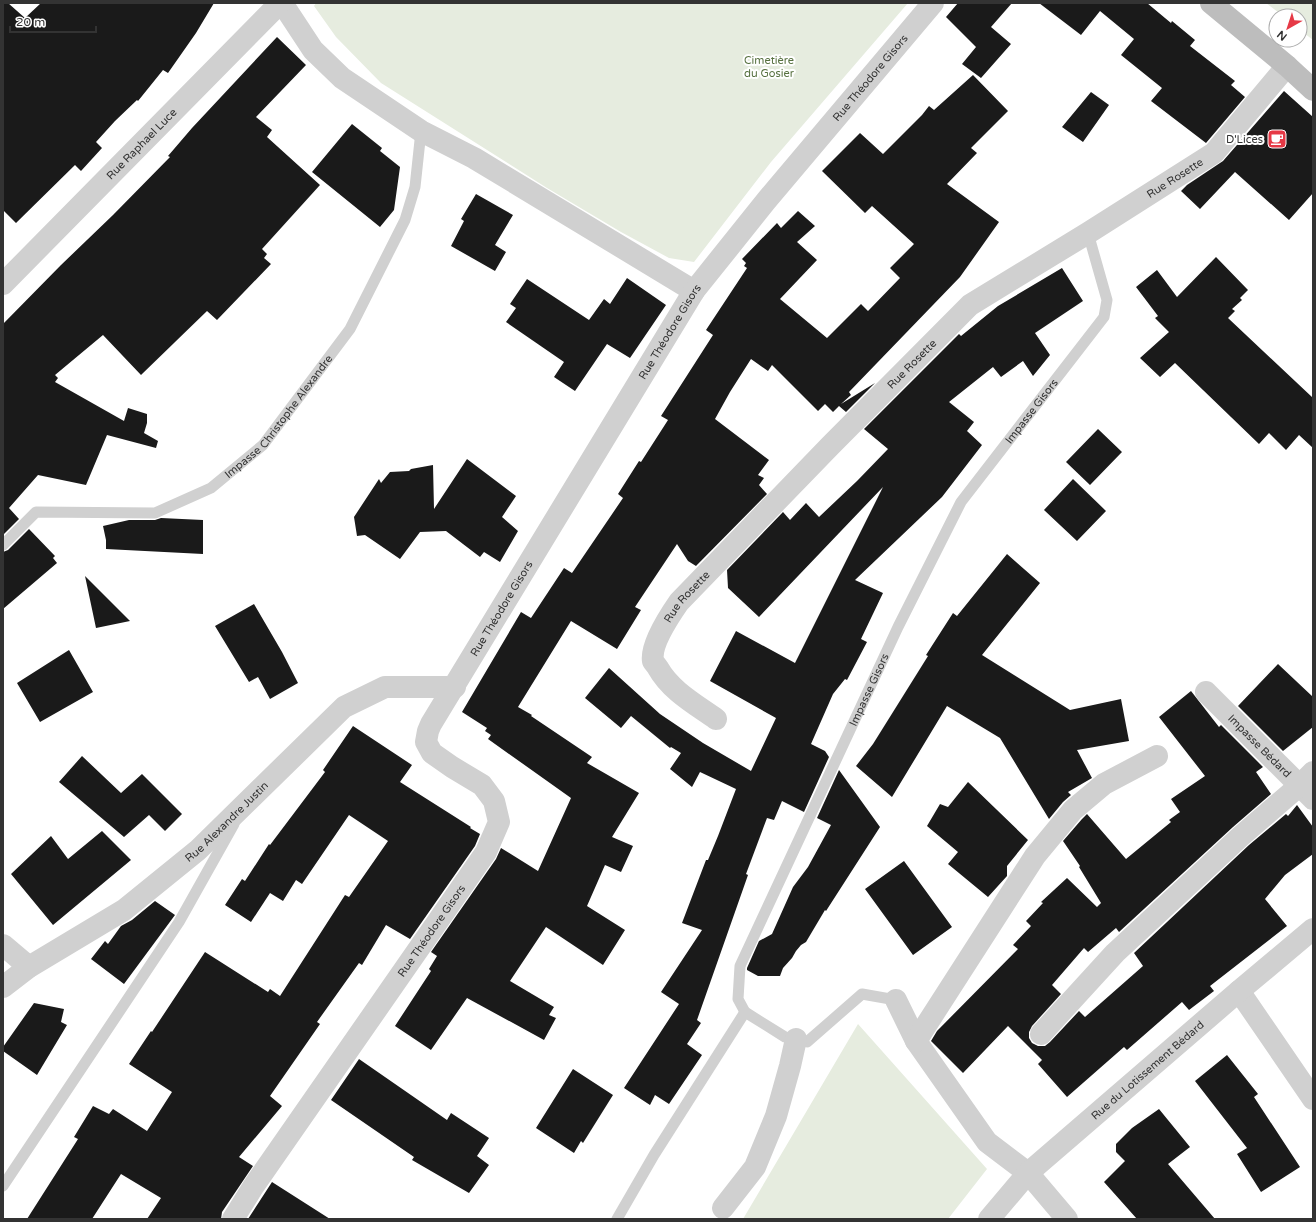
<svg xmlns="http://www.w3.org/2000/svg" width="1316" height="1222" viewBox="0 0 1316 1222" font-family="'Varela Round',sans-serif">
<style>
.green{fill:#e6ecdf}
.building{fill:#1a1a1a}
.lines{fill:none;stroke-linecap:round;stroke-linejoin:round}
.service{stroke:#d0d0d0;stroke-width:11}
.minor{stroke:#d0d0d0;stroke-width:22}
.secondary{stroke:#bdbdbd;stroke-width:22}
.labels{text-anchor:middle;stroke-width:4;stroke-linejoin:round;paint-order:stroke}
.park-label{font-size:11px;fill:#56703f;stroke:#fff}
.street-label{font-size:11px;fill:#333;stroke:#fff}
.poi-label{font-size:11px;fill:#333;stroke:#fff;text-anchor:end}
</style>
<rect width="100%" height="100%" fill="#fff"/>
<!-- green -->
<path class="green" d="M 316,3 L 908,3 L 771,162 L 694,262 L 669,258 L 621,232 L 547,188 L 381,83 L 336,37 L 314,6 Z
M 1266,3 L 1313,3 L 1313,40 L 1300,30 L 1300,16 L 1283,16 Z
M 858,1024 L 987,1169 L 948,1219 L 743,1219 Z"/>
<!-- building -->
<path class="building" d="M 3,3 L 8,3 L 25,18 L 41,3 L 214,3 L 196,33 L 168,73 L 163,70 L 138,101 L 137,100 L 115,121 L 96,142 L 102,148 L 81,171 L 75,165 L 16,223 L 3,210 Z
M 958,3 L 1012,3 L 991,27 L 1011,44 L 981,78 L 962,64 L 976,47 L 946,17 Z
M 1039,3 L 1147,3 L 1171,23 L 1172,21 L 1195,40 L 1190,46 L 1235,81 L 1231,85 L 1245,97 L 1206,143 L 1151,101 L 1162,88 L 1121,55 L 1134,39 L 1100,11 L 1081,35 Z
M 277,37 L 306,65 L 256,117 L 272,130 L 267,137 L 320,185 L 262,249 L 267,254 L 264,258 L 271,264 L 217,320 L 207,311 L 141,375 L 103,335 L 55,375 L 58,378 L 55,382 L 124,421 L 128,408 L 147,414 L 147,423 L 144,433 L 158,441 L 156,448 L 107,435 L 86,485 L 38,475 L 9,508 L 19,519 L 3,535 L 3,324 L 61,265 L 113,215 L 170,157 L 168,156 L 192,128 Z
M 973,75 L 1008,111 L 971,148 L 977,153 L 947,184 L 999,222 L 960,277 L 849,392 L 851,395 L 841,404 L 875,383 L 846,412 L 839,406 L 833,412 L 825,404 L 818,411 L 772,365 L 768,371 L 751,359 L 730,392 L 715,419 L 769,460 L 758,475 L 764,478 L 759,485 L 767,494 L 696,566 L 688,561 L 677,544 L 635,607 L 641,610 L 617,649 L 571,621 L 518,707 L 532,715 L 531,716 L 592,757 L 587,763 L 639,793 L 612,837 L 633,846 L 621,872 L 605,865 L 587,906 L 625,930 L 603,965 L 546,927 L 510,981 L 554,1007 L 549,1015 L 556,1018 L 544,1040 L 467,998 L 431,1050 L 395,1026 L 431,971 L 429,969 L 437,956 L 431,952 L 496,859 L 501,848 L 538,871 L 571,798 L 488,739 L 491,735 L 485,731 L 487,728 L 462,712 L 521,612 L 531,618 L 564,568 L 572,573 L 623,498 L 618,494 L 639,461 L 641,462 L 668,420 L 661,416 L 713,335 L 706,330 L 747,268 L 744,266 L 746,263 L 742,259 L 777,223 L 781,228 L 798,211 L 815,226 L 797,242 L 817,260 L 780,299 L 827,338 L 861,304 L 868,311 L 900,278 L 890,268 L 914,244 L 872,206 L 865,213 L 822,171 L 860,133 L 883,154 L 922,115 L 929,106 L 934,110 Z
M 1284,91 L 1313,117 L 1313,193 L 1289,220 L 1235,172 L 1200,209 L 1181,191 L 1187,185 L 1223,161 Z
M 1091,92 L 1109,105 L 1083,142 L 1062,127 Z
M 352,124 L 382,148 L 380,151 L 400,167 L 394,210 L 380,227 L 312,172 Z
M 476,194 L 513,215 L 495,245 L 506,252 L 495,271 L 451,246 L 464,221 L 461,219 Z
M 1216,257 L 1248,290 L 1240,298 L 1242,300 L 1232,309 L 1235,311 L 1228,318 L 1313,398 L 1313,448 L 1299,435 L 1286,450 L 1269,433 L 1259,444 L 1175,363 L 1160,377 L 1140,358 L 1169,332 L 1155,318 L 1158,316 L 1136,287 L 1157,270 L 1177,297 Z
M 1062,268 L 1083,301 L 1035,333 L 1050,355 L 1033,376 L 1023,361 L 1001,377 L 993,367 L 949,402 L 974,422 L 967,431 L 982,445 L 942,497 L 855,580 L 883,593 L 861,639 L 867,642 L 847,680 L 845,679 L 833,694 L 811,744 L 825,751 L 829,757 L 804,812 L 782,801 L 774,820 L 767,818 L 746,874 L 748,875 L 697,1020 L 701,1023 L 687,1044 L 702,1055 L 669,1104 L 655,1095 L 650,1105 L 624,1088 L 679,1004 L 661,992 L 702,930 L 682,923 L 706,860 L 708,860 L 718,836 L 736,789 L 700,772 L 692,787 L 670,769 L 681,753 L 671,747 L 670,748 L 631,716 L 621,728 L 585,698 L 609,668 L 660,714 L 703,743 L 751,771 L 776,718 L 710,681 L 736,631 L 795,663 L 883,487 L 759,617 L 728,588 L 727,570 L 783,512 L 790,520 L 806,503 L 819,517 L 857,481 L 888,449 L 864,429 L 959,334 L 961,336 L 998,306 Z
M 627,278 L 666,305 L 630,358 L 607,344 L 575,391 L 554,377 L 564,362 L 506,322 L 516,308 L 510,304 L 527,279 L 589,320 L 604,299 L 610,304 Z
M 1098,429 L 1122,452 L 1090,485 L 1066,462 Z
M 467,459 L 516,496 L 502,517 L 518,531 L 500,562 L 484,552 L 480,557 L 446,531 L 420,532 L 400,559 L 365,535 L 357,536 L 354,517 L 379,479 L 381,483 L 390,472 L 409,471 L 411,469 L 433,465 L 434,509 Z
M 1073,479 L 1106,511 L 1077,541 L 1044,510 Z
M 161,518 L 203,520 L 203,554 L 106,549 L 106,540 L 103,526 L 129,520 L 155,520 Z
M 29,529 L 55,556 L 53,558 L 57,563 L 3,609 L 3,552 L 8,550 Z
M 1007,554 L 1040,583 L 982,655 L 1070,710 L 1121,699 L 1129,741 L 1077,750 L 1092,778 L 1068,792 L 1071,795 L 1063,802 L 1049,819 L 1000,738 L 947,706 L 892,797 L 856,766 L 873,744 L 928,656 L 926,655 L 953,613 L 957,616 Z
M 85,576 L 130,621 L 96,628 Z
M 254,604 L 282,652 L 298,683 L 270,699 L 258,677 L 249,682 L 215,626 Z
M 69,650 L 93,692 L 40,722 L 17,683 Z
M 1278,664 L 1313,697 L 1313,727 L 1283,751 L 1238,706 Z
M 1191,691 L 1219,727 L 1221,725 L 1263,767 L 1256,772 L 1271,794 L 1233,827 L 1119,932 L 1116,928 L 1088,952 L 1084,948 L 1052,985 L 1061,994 L 1032,1026 L 1029,1032 L 1029,1038 L 1032,1043 L 1038,1046 L 1045,1046 L 1050,1042 L 1079,1011 L 1085,1017 L 1143,966 L 1134,953 L 1249,845 L 1286,814 L 1288,816 L 1297,805 L 1313,827 L 1313,854 L 1285,875 L 1265,899 L 1287,926 L 1210,986 L 1214,991 L 1189,1010 L 1182,1002 L 1127,1050 L 1124,1047 L 1067,1097 L 1038,1064 L 1042,1060 L 1008,1026 L 963,1073 L 931,1041 L 937,1031 L 1018,949 L 1013,945 L 1031,926 L 1026,921 L 1043,903 L 1041,902 L 1067,878 L 1097,907 L 1101,903 L 1079,867 L 1080,866 L 1063,841 L 1082,819 L 1087,814 L 1126,859 L 1171,822 L 1169,820 L 1180,812 L 1171,799 L 1205,776 L 1159,717 Z
M 353,726 L 412,765 L 400,782 L 471,827 L 470,828 L 480,834 L 475,846 L 410,939 L 386,925 L 362,965 L 359,963 L 317,1022 L 320,1024 L 270,1096 L 282,1106 L 239,1157 L 253,1166 L 222,1212 L 221,1219 L 147,1219 L 161,1198 L 121,1174 L 92,1219 L 27,1219 L 78,1139 L 74,1137 L 93,1106 L 109,1114 L 113,1109 L 147,1131 L 172,1092 L 129,1064 L 151,1031 L 152,1032 L 205,952 L 268,992 L 270,989 L 280,996 L 345,895 L 349,897 L 388,841 L 349,815 L 302,884 L 296,880 L 283,901 L 270,893 L 251,922 L 225,905 L 242,879 L 245,881 L 269,844 L 270,845 L 325,772 L 323,770 Z
M 82,756 L 121,793 L 142,774 L 182,814 L 165,831 L 149,815 L 124,837 L 59,782 Z
M 839,770 L 880,827 L 826,911 L 825,910 L 806,942 L 801,945 L 796,951 L 792,958 L 783,968 L 780,976 L 758,976 L 747,970 L 747,968 L 759,941 L 772,934 L 793,887 L 808,867 L 831,825 L 817,818 Z
M 968,782 L 1028,840 L 1007,866 L 1007,876 L 988,897 L 948,864 L 958,852 L 927,826 L 940,804 L 948,807 Z
M 102,831 L 131,860 L 53,925 L 11,874 L 51,836 L 68,859 Z
M 904,861 L 952,927 L 913,955 L 865,889 Z
M 155,901 L 175,915 L 124,984 L 91,959 L 105,941 L 108,944 L 121,926 L 132,920 Z
M 34,1003 L 64,1009 L 61,1022 L 67,1025 L 37,1075 L 3,1051 L 3,1047 Z
M 1227,1055 L 1258,1094 L 1254,1097 L 1300,1167 L 1261,1192 L 1237,1154 L 1247,1148 L 1195,1081 Z
M 359,1059 L 447,1120 L 451,1113 L 489,1138 L 477,1156 L 489,1165 L 469,1193 L 412,1160 L 414,1157 L 331,1100 Z
M 573,1069 L 613,1095 L 583,1143 L 581,1141 L 574,1153 L 536,1128 Z
M 1159,1109 L 1190,1147 L 1168,1164 L 1215,1219 L 1137,1219 L 1104,1182 L 1125,1161 L 1116,1152 L 1116,1144 L 1132,1128 Z
M 272,1182 L 330,1219 L 248,1219 Z"/>
<g class="lines">
<!-- service -->
<g class="service">
<path id="s1" d="M 3,545 L 36,512 L 155,513 L 211,488 L 263,445 L 350,329 L 405,220 L 415,187 L 421,131"/>
<path id="s2" d="M 896,1000 L 862,994 L 807,1042 L 785,1037 L 745,1012 L 738,999 L 740,966 L 898,627 L 961,502 L 1104,317 L 1107,300 L 1088,233"/>
<path d="M 3,1186 L 179,922 L 234,824"/>
<path d="M 617,1219 L 654,1155 L 745,1012"/>
</g>
<!-- minor -->
<g class="minor">
<path d="M 282,3 L 313,50 L 342,78 L 421,131 L 474,158 L 694,291"/>
<path id="s3" d="M 3,284 L 280,3"/>
<path id="s4" d="M 1206,692 L 1313,799"/>
<path id="s5" d="M 716,719 C 695,704 671,691 658,668 C 657,666 654,663 653,661 C 650,645 670,615 679,602 L 830,446 L 970,305 L 1088,233 L 1214,153 L 1287,66"/>
<path d="M 3,945 L 29,967"/>
<path id="s6" d="M 3,987 L 29,967 L 124,910 L 198,850 L 344,707 L 385,687 L 455,687"/>
<path d="M 1239,991 L 1313,1099"/>
<path d="M 896,1000 L 916,1041 L 987,1142 L 1028,1173 L 1067,1219"/>
<path d="M 1041,1034 L 1115,953 L 1241,836 L 1299,786 L 1313,772"/>
<path d="M 916,1041 L 1035,856 L 1073,810 L 1104,784 L 1157,756"/>
<path d="M 723,1208 L 755,1167 L 776,1116 L 790,1066 L 796,1039"/>
<path id="s7" d="M 233,1219 L 253,1187 L 486,852 L 499,822 L 494,801 L 482,785 L 452,767 L 432,753 L 426,742 L 428,731 L 431,724 L 694,291 L 766,201 L 933,3"/>
<path id="s8" d="M 989,1219 L 1028,1173 L 1239,991 L 1313,929"/>
</g>
<!-- secondary -->
<path class="secondary" d="M 1211,3 L 1287,66 L 1313,90"/>
</g>
<!-- icons -->
<defs>
<symbol id="cafe-square" viewBox="-11 -11 22 22"><rect x="-9" y="-9" width="18" height="18" rx="4" fill="#e63946" stroke="#fff"/><path d="M-5.5-4.5H6V0H3Q3 3.5 0 3.5H-2.5Q-5.5 3.5-5.5 0ZM3-3.2v2h1.7v-2ZM-6 4.5H4V6H-6Z" fill="#fff"/></symbol>
</defs>
<g fill-rule="evenodd">
<use href="#cafe-square" x="1266" y="128" width="22" height="22"/>
</g>
<g class="labels">
<!-- park labels -->
<g class="park-label">
<text x="769" y="64">Cimetière<tspan x="769" dy="13">du Gosier</tspan></text>
</g>
<!-- street labels -->
<g class="street-label">
<text dy="4" stroke="none"><textPath href="#s7" startOffset="1394">Rue Théodore Gisors</textPath></text>
<text dy="4" stroke="none"><textPath href="#s3" startOffset="197">Rue Raphael Luce</textPath></text>
<text dy="4" stroke="none"><textPath href="#s5" startOffset="809">Rue Rosette</textPath></text>
<text dy="4" stroke="none"><textPath href="#s7" startOffset="1070">Rue Théodore Gisors</textPath></text>
<text dy="4" stroke="none"><textPath href="#s5" startOffset="485">Rue Rosette</textPath></text>
<text dy="4" stroke="none"><textPath href="#s2" startOffset="854">Impasse Gisors</textPath></text>
<text dy="4" stroke="none"><textPath href="#s1" startOffset="326">Impasse Christophe Alexandre</textPath></text>
<text dy="4" stroke="none"><textPath href="#s5" startOffset="161">Rue Rosette</textPath></text>
<text dy="4" stroke="none"><textPath href="#s7" startOffset="746">Rue Théodore Gisors</textPath></text>
<text dy="4" stroke="none"><textPath href="#s2" startOffset="530">Impasse Gisors</textPath></text>
<text dy="4" stroke="none"><textPath href="#s4" startOffset="76">Impasse Bédard</textPath></text>
<text dy="4" stroke="none"><textPath href="#s6" startOffset="279">Rue Alexandre Justin</textPath></text>
<text dy="4" stroke="none"><textPath href="#s7" startOffset="350">Rue Théodore Gisors</textPath></text>
<text dy="4" stroke="none"><textPath href="#s8" startOffset="218">Rue du Lotissement Bédard</textPath></text>
</g>
<!-- poi labels -->
<g class="poi-label">
<text x="1263" y="143">D'Lices</text>
</g>
</g>
<!-- border -->
<rect width="1316" height="1222" fill="none" stroke="#333333" stroke-width="8"/>
<!-- north arrow -->
<g transform="translate(1288 28) rotate(219)"><circle r="19" fill="#ffffff" stroke="#adadad"/>
<path d="M0-3L7 15L0 10L-7 15Z" fill="#e63946"/>
<text y="-6" font-size="11" font-weight="bold" text-anchor="middle" fill="#333333">N</text>
</g>
<!-- scale -->
<path d="M10 26v6h86v-6" fill="none" stroke="#333333" stroke-width="2"/>
<text x="16" y="26" font-size="12" fill="#333333" stroke="#ffffff" stroke-width="3" paint-order="stroke">20 m</text>
</svg>
